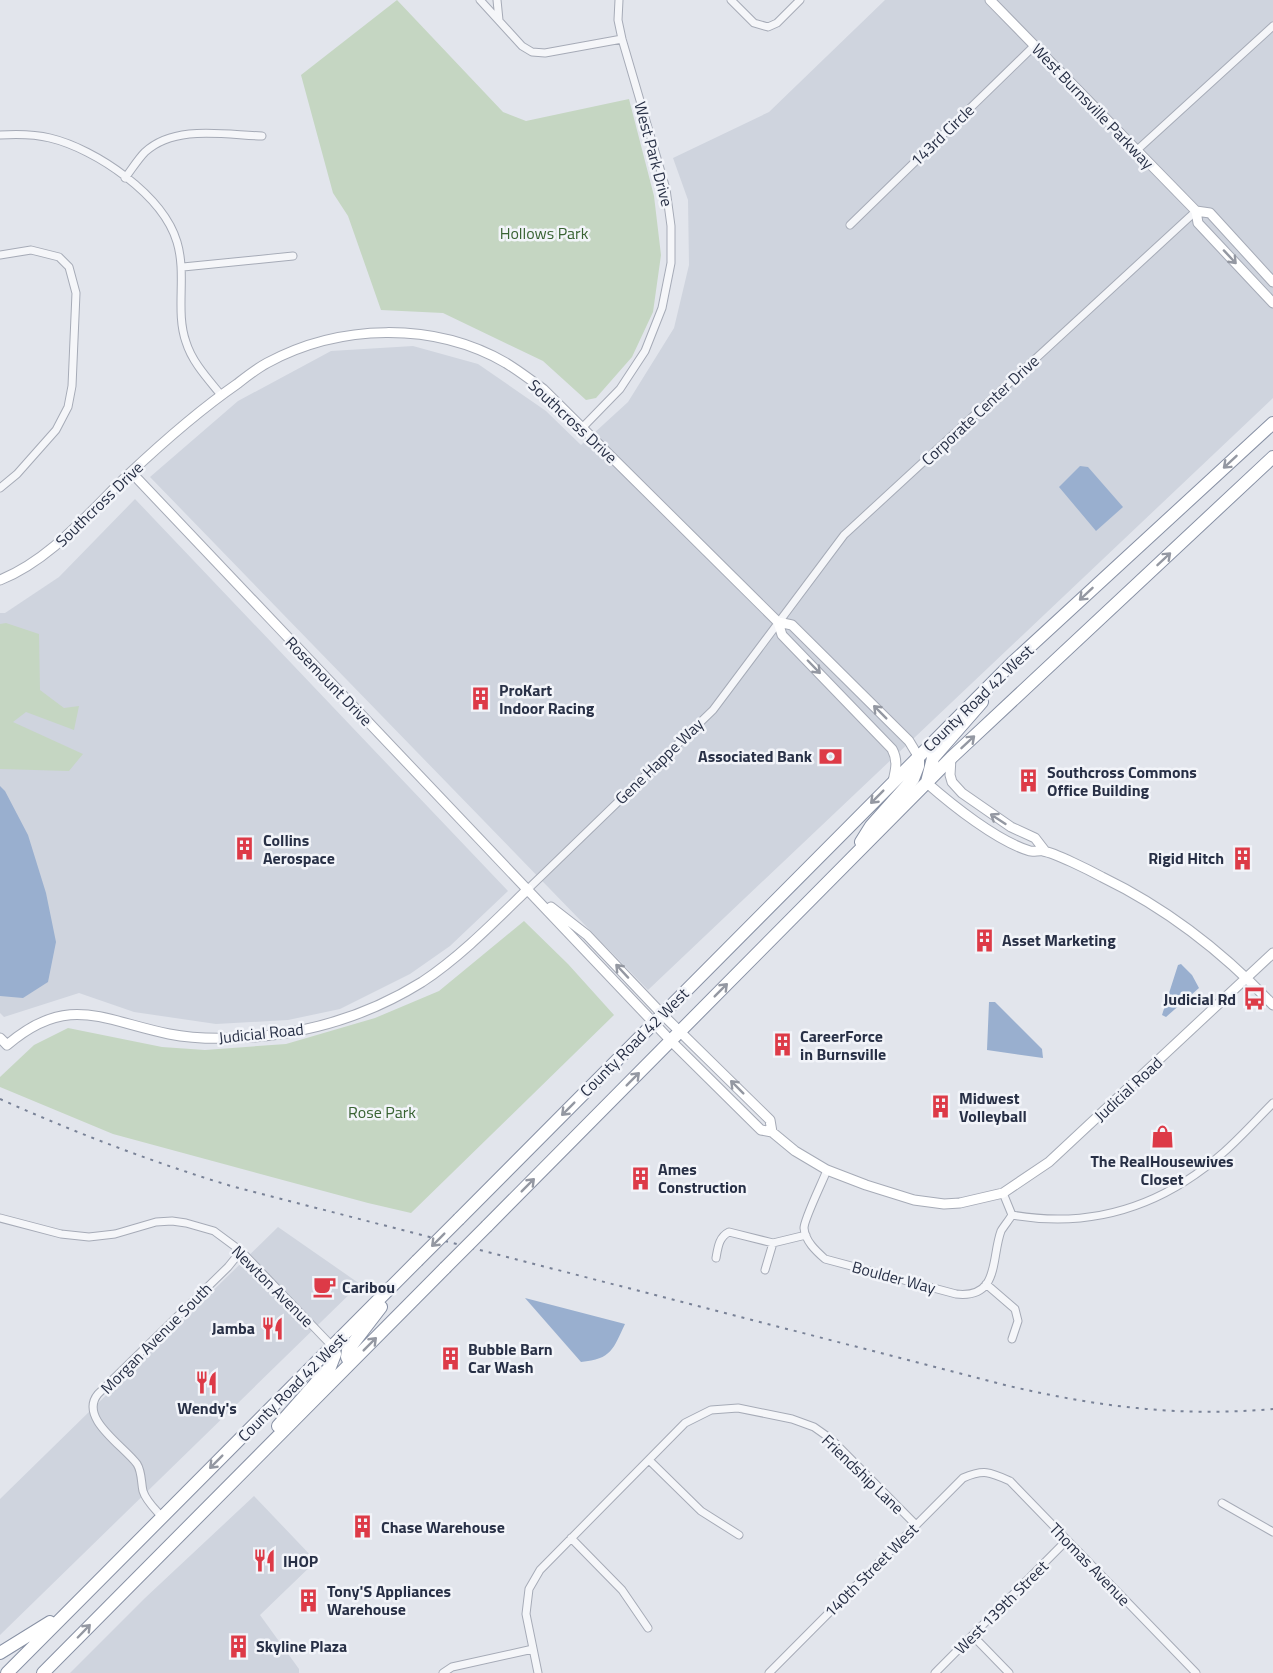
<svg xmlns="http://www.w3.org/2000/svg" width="1273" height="1673" viewBox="0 0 1273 1673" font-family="'Titillium Web',sans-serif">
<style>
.built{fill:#cfd4de}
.green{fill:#c5d6c2}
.water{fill:#99afcf}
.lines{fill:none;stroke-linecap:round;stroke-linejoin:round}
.street-casing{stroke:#a6abb7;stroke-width:9}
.secondary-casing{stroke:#a6abb7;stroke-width:11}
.highway-casing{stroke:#8790a4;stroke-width:14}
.street{stroke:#f5f6f9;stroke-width:7}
.secondary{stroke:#fff;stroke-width:9}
.highway{stroke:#fff;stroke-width:12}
.rail{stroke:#798297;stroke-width:2;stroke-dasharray:3 6;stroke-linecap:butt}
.highway-bridge-casing{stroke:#8790a4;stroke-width:14;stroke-linecap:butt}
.highway-bridge{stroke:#fff;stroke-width:12}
.oneway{stroke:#9498a2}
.labels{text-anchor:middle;stroke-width:5;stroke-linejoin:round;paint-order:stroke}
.street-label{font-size:16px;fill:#283046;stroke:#f2f4f9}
.park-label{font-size:16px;fill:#396333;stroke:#f2f4f9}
.poi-label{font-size:16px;font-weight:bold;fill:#283046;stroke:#f2f4f9;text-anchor:start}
</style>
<rect width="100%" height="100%" fill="#e2e5ec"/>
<!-- built -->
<path class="built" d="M 885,0 L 1273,0 L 1273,398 L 648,990 L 150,477 L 238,401 L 331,351 L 413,346 L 478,364 L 546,411 L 581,445 L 628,402 L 674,328 L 689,265 L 688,200 L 673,158 L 769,112 Z
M 135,499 L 508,891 L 450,946 L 410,974 L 340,1009 L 288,1020 L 216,1024 L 134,1012 L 79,993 L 4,1017 L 0,1013 L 0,613 L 5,613 L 59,577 Z
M 278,1227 L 360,1284 L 0,1635 L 0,1499 Z
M 254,1496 L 316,1561 L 260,1615 L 299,1669 L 299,1673 L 70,1673 L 145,1598 Z"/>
<!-- green -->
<path class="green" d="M 397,0 L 503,112 L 526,121 L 629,99 L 654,196 L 661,255 L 653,312 L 632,357 L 596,398 L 586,400 L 543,361 L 443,313 L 381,310 L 348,216 L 333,193 L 301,75 Z
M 6,623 L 39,634 L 40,690 L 64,708 L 79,706 L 74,730 L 26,712 L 13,722 L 83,754 L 69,771 L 0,769 L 0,624 Z
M 524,921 L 568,964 L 614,1015 L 411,1213 L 368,1203 L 113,1134 L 0,1087 L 0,1077 L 34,1045 L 68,1028 L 162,1047 L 205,1050 L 286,1044 L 375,1018 L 439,991 Z"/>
<!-- water -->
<path class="water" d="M 1080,466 L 1088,467 L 1123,507 L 1096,531 L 1059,487 Z
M 0,786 L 5,791 L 28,835 L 46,893 L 56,942 L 48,982 L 23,998 L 0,996 Z
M 1181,964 L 1192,975 L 1199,988 L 1166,1017 L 1162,1015 L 1178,965 Z
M 989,1002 L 995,1002 L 1042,1049 L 1043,1058 L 987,1050 Z
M 525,1298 L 625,1324 C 613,1349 612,1359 581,1362 Z"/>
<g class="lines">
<defs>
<path id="street" d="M 480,0 L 522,46 L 532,52 L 545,53 L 622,39
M 497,0 L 499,20
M 731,0 L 754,23 L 768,27 L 777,23 L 800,0
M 0,135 C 16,134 34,134 50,138 C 96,149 163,195 177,242 C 187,275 175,311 186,342 C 192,362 208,379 221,395
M 1136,151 L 1273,26
M 125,178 C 132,169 138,159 145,152 C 175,124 226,135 262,136
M 850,225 L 1034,46
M 0,255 L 31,250 L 59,257 L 69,267 L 76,293 L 72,386 L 68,407 L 56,430 L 17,474 L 0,488
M 183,267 L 293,256
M 582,428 L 620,389 L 645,351 L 662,308 L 671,263 L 671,226 L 666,189 L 622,39 L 618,20 L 619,0
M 528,889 L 713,710 L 844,535 L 1196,211
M 827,1170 C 823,1181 804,1219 804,1228 C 805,1241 816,1251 825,1259 L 956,1294 C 1000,1299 991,1258 1001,1231 C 1004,1226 1009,1220 1012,1215
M 1003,1193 L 1012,1215 C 1092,1229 1163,1206 1224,1152 C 1241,1137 1257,1119 1273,1103
M 0,1218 L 61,1234 L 89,1237 L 115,1234 L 156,1222 L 172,1221 L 186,1223 L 214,1231 L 241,1251 L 332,1346
M 716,1258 C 718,1247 719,1237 729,1232 L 773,1243 L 806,1235
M 765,1270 L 773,1243
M 986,1284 L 1015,1309 L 1018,1321 L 1012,1339
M 649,1460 L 701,1511 L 739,1535
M 1222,1503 L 1273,1532
M 162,1517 C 155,1509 146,1501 143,1491 C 141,1482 142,1472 137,1464 C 124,1446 78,1418 98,1394 L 228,1267 L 241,1251
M 571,1538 L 622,1590 L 648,1628
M 973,1636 L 1009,1673
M 443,1673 L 452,1667 L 533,1649
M 538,1673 L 526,1614 L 529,1589 L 540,1570 L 685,1423 L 711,1410 L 738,1408 L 792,1419 L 814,1427 L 831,1439 L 916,1525
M 769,1673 L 963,1478 C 984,1469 990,1472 1010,1481 L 1196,1673
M 935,1673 L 1067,1540"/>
<path id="secondary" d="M 990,0 L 1196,211 L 1198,223 L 1273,303
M 1196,211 L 1210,213 L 1273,282
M 131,472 L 671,1041 L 761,1130 L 772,1132 L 795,1151 L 827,1170 L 866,1185 L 914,1200 L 944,1204 L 960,1203 L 1003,1193 L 1049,1162 L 1273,953
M 0,580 C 52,559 89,512 129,474 C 163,442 198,411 237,384 C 246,377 256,369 267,363 C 339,324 433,321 506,363 C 519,371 531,380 543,389 L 778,622 L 782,635 L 892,749 C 898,760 896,769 893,781
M 778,622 L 792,625 L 909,741 L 918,756
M 951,758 L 950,775 L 952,782 L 962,793 L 1011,827 L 1035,838 L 1045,851
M 927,783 C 952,805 997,841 1030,851 C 1034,852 1039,850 1043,851 C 1055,853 1089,870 1102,877 C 1166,908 1224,953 1273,1005
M 551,907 L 587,935 L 662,1014 L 770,1120 L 772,1132
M 0,1038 L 7,1045 C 68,993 101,1020 169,1034 C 199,1040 233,1039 264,1036 C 319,1030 374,1012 422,982 C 461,956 494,922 528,889"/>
<path id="highway" d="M 927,782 L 933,758 L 982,702
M 861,842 L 871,826 L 913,779 L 918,766 L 918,756
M 459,1219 L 1012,663 L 1273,423
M 487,1226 L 951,758 L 1273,457
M 350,1363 L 347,1357 L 348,1350 L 381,1307
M 278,1426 L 330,1367 L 335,1354 L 332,1346
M 0,1653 L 50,1622
M 7,1673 L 417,1261
M 43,1673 L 445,1268"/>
</defs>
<!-- street casing -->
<use href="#street" class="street-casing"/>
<!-- secondary casing -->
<use href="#secondary" class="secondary-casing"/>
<!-- highway casing -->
<use href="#highway" class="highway-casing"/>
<!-- street -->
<use href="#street" class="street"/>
<!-- secondary -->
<use href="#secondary" class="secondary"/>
<!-- highway -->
<use href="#highway" class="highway"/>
<!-- rail -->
<path class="rail" d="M 0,1099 C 76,1133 152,1162 231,1186 L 1009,1386 C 1100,1407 1179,1417 1273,1409"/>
<defs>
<path id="highway-bridge" d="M 417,1261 L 459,1219
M 445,1268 L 487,1226"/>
</defs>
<!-- highway-bridge casing -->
<use href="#highway-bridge" class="highway-bridge-casing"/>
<!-- highway-bridge -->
<use href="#highway-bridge" class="highway-bridge"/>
</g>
<!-- one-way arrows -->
<defs><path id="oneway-shaft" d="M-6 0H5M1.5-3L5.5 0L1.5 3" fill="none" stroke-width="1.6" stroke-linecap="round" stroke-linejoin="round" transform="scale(1.5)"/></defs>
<g class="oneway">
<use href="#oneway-shaft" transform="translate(1230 257) rotate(47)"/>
<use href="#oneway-shaft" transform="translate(1230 462) rotate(137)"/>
<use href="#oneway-shaft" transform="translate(1164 559) rotate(-43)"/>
<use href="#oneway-shaft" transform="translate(1086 594) rotate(137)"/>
<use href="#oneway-shaft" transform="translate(814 667) rotate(46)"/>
<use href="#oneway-shaft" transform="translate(880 712) rotate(-135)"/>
<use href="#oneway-shaft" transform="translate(968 742) rotate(-43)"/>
<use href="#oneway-shaft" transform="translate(877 797) rotate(135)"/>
<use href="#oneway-shaft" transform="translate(998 819) rotate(-147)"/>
<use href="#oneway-shaft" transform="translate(622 971) rotate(-133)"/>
<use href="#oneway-shaft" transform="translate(721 990) rotate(-45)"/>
<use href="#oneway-shaft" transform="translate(633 1079) rotate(-45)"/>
<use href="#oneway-shaft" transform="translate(737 1087) rotate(-135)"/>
<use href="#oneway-shaft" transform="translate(568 1109) rotate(135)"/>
<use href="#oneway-shaft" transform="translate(528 1185) rotate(-45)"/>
<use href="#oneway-shaft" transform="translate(438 1240) rotate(135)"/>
<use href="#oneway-shaft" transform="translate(370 1344) rotate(-45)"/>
<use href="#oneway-shaft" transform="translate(216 1462) rotate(135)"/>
<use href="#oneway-shaft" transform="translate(84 1631) rotate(-46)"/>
</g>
<!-- icons -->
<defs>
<symbol id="building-bare" viewBox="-9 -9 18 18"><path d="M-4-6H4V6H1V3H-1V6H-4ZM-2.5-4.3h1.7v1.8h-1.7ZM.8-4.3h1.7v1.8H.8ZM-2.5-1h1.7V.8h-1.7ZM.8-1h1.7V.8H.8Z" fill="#dd3a47" stroke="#f2f4f9" stroke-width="2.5" paint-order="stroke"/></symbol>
<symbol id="bank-bare" viewBox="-9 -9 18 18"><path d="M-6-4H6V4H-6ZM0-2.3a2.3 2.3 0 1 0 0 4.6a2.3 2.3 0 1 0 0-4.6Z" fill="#dd3a47" stroke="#f2f4f9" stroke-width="2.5" paint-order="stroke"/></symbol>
<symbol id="bus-bare" viewBox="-9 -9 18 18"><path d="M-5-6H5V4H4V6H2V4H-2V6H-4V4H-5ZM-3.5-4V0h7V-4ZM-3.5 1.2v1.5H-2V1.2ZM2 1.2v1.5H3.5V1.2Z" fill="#dd3a47" stroke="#f2f4f9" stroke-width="2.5" paint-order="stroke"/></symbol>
<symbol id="shop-bare" viewBox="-9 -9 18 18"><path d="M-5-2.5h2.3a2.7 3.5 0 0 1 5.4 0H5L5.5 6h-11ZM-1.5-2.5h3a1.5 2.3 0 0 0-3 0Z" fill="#dd3a47" stroke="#f2f4f9" stroke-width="2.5" paint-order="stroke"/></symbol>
<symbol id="cafe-bare" viewBox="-9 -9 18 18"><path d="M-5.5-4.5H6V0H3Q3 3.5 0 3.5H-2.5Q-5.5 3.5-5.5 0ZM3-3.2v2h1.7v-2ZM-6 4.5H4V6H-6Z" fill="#dd3a47" stroke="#f2f4f9" stroke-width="2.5" paint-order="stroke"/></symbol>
<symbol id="restaurant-bare" viewBox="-9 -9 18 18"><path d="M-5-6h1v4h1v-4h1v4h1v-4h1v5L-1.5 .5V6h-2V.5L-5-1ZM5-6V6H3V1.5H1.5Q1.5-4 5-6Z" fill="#dd3a47" stroke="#f2f4f9" stroke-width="2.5" paint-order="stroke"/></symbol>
</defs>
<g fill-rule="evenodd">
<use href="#building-bare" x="464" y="682" width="33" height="33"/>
<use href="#bank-bare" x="814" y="740" width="33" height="33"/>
<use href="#building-bare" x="1012" y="764" width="33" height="33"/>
<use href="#building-bare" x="228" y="832" width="33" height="33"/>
<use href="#building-bare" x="1226" y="842" width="33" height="33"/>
<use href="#building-bare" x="968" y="924" width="33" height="33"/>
<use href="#bus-bare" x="1238" y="982" width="33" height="33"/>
<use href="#building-bare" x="766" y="1028" width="33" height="33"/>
<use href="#building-bare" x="924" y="1090" width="33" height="33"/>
<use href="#shop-bare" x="1146" y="1120" width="33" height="33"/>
<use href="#building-bare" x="624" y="1162" width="33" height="33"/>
<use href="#cafe-bare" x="308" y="1270" width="33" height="33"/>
<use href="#restaurant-bare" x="256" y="1312" width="33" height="33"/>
<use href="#building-bare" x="434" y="1342" width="33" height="33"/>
<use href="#restaurant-bare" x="190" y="1366" width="33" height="33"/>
<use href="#building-bare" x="346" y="1510" width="33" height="33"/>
<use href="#restaurant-bare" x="248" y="1544" width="33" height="33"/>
<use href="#building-bare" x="292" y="1584" width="33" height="33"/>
<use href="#building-bare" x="222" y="1630" width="33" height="33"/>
</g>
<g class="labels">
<!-- street labels -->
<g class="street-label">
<text transform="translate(1093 106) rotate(46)" y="6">West Burnsville Parkway</text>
<text transform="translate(942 135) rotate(-44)" y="6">143rd Circle</text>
<text transform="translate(654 154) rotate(75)" y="6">West Park Drive</text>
<text transform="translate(980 410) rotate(-43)" y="6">Corporate Center Drive</text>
<text transform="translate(573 421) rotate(43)" y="6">Southcross Drive</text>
<text transform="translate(99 504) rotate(-44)" y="6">Southcross Drive</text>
<text transform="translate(329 681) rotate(46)" y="6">Rosemount Drive</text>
<text transform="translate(978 698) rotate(-44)" y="6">County Road 42 West</text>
<text transform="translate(659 761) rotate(-44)" y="6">Gene Happe Way</text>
<text transform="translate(261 1033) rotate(-6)" y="6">Judicial Road</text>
<text transform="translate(634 1042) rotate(-45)" y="6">County Road 42 West</text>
<text transform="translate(1128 1089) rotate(-43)" y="6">Judicial Road</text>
<text transform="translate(894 1277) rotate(15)" y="6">Boulder Way</text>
<text transform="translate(273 1286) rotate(45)" y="6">Newton Avenue</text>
<text transform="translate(156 1338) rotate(-45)" y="6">Morgan Avenue South</text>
<text transform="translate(292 1387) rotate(-45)" y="6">County Road 42 West</text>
<text transform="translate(863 1474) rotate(44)" y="6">Friendship Lane</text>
<text transform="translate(1090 1564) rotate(46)" y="6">Thomas Avenue</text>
<text transform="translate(871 1570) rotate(-45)" y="6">140th Street West</text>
<text transform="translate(1001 1607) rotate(-45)" y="6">West 139th Street</text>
</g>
<!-- park labels -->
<g class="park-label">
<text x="544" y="239">Hollows Park</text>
<text x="382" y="1118">Rose Park</text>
</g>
<!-- poi labels -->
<g class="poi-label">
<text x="499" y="696">ProKart<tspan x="499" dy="18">Indoor Racing</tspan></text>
<text x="812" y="762" text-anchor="end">Associated Bank</text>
<text x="1047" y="778">Southcross Commons<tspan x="1047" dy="18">Office Building</tspan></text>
<text x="263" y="846">Collins<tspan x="263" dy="18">Aerospace</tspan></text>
<text x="1224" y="864" text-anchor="end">Rigid Hitch</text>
<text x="1002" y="946">Asset Marketing</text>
<text x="1236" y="1005" text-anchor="end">Judicial Rd</text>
<text x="800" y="1042">CareerForce<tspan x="800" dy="18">in Burnsville</tspan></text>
<text x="959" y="1104">Midwest<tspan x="959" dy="18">Volleyball</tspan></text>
<text x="1162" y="1167" text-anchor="middle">The RealHousewives<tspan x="1162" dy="18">Closet</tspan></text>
<text x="658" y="1175">Ames<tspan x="658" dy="18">Construction</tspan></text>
<text x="342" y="1293">Caribou</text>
<text x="255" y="1334" text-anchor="end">Jamba</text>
<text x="468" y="1355">Bubble Barn<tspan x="468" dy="18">Car Wash</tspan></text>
<text x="207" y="1414" text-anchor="middle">Wendy's</text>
<text x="381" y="1533">Chase Warehouse</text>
<text x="283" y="1567">IHOP</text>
<text x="327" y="1597">Tony'S Appliances<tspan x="327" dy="18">Warehouse</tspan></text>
<text x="256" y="1652">Skyline Plaza</text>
</g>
</g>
</svg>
